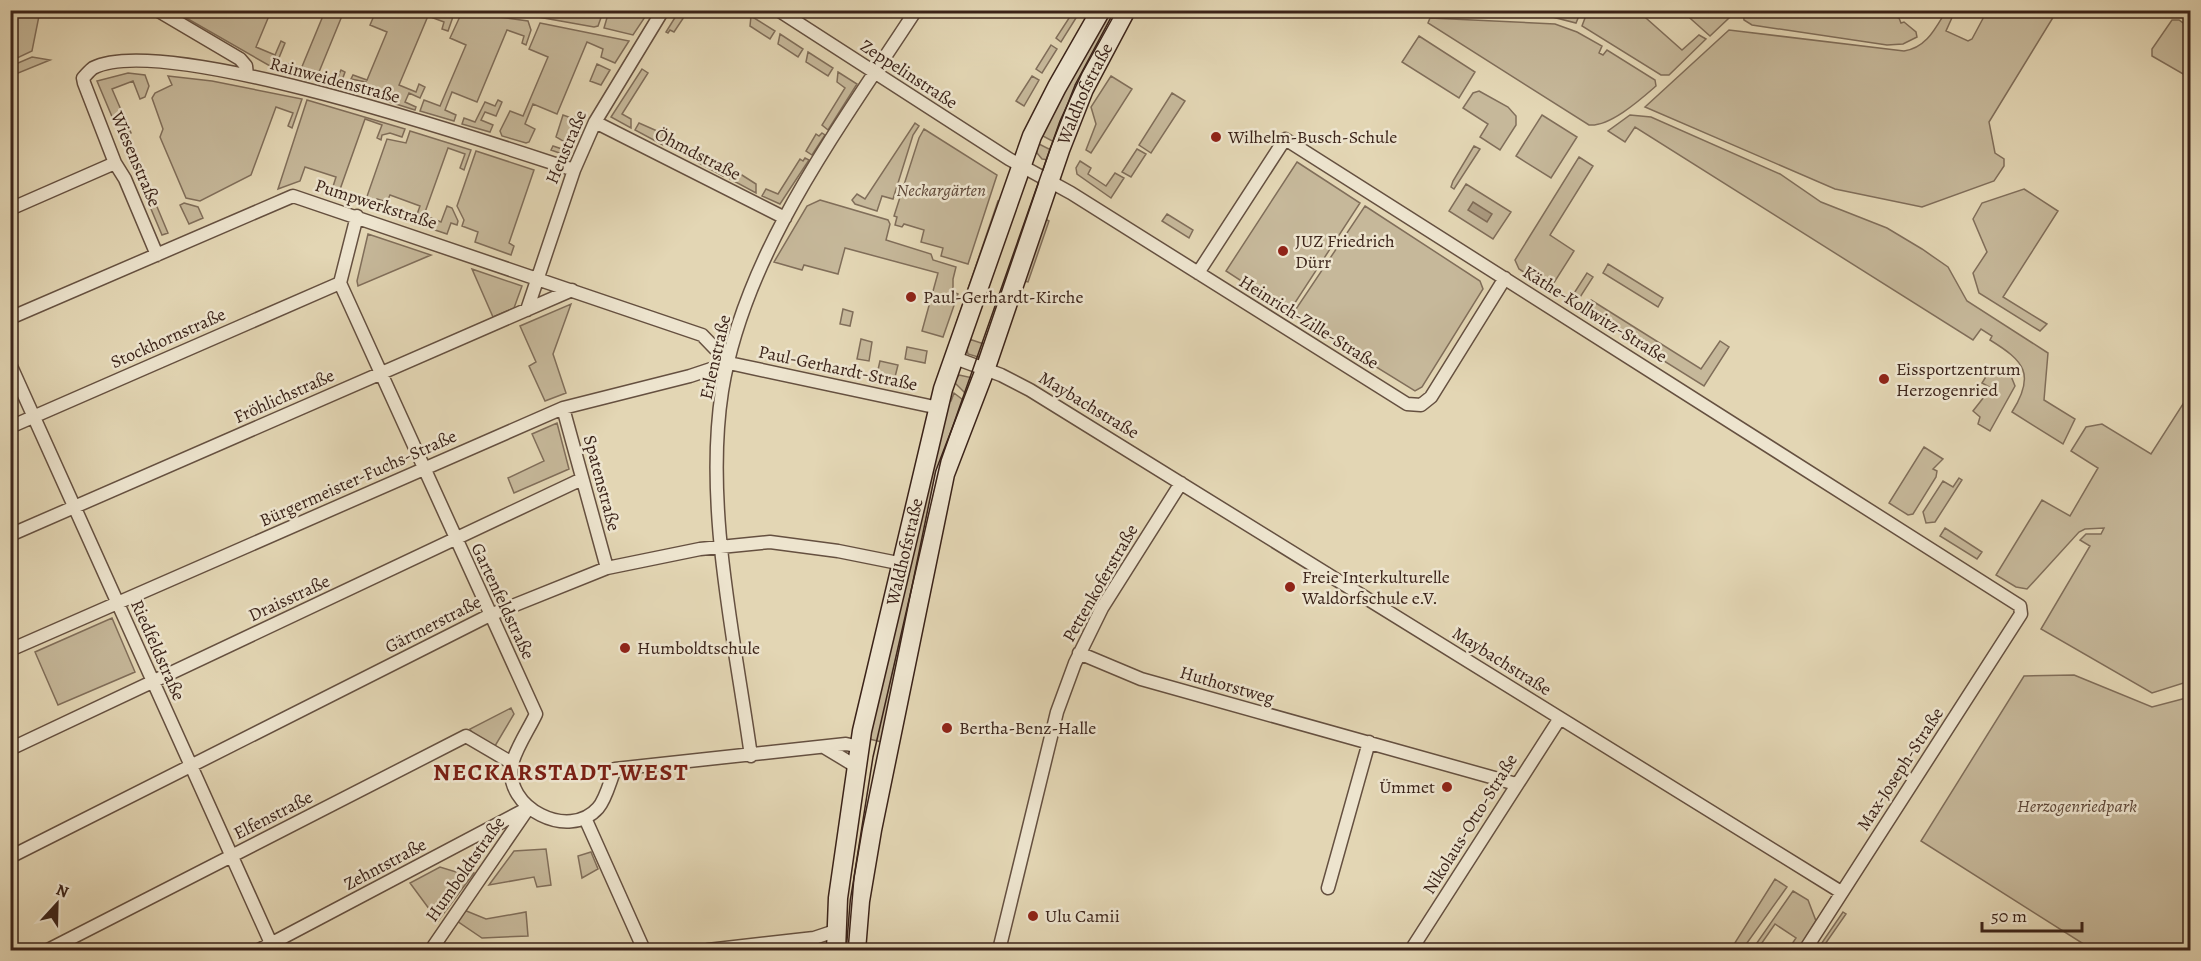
<svg xmlns="http://www.w3.org/2000/svg" width="2201" height="961" viewBox="0 0 2201 961" font-family="Alegreya,serif">
<style>
.green{fill:#c6b89a;stroke:#806e5a;stroke-width:1.5}
.water{fill:#aa997f;stroke:#7e6a56;stroke-width:1.5}
.lines{fill:none;stroke-linecap:round;stroke-linejoin:round}
.street-casing{stroke:#655040;stroke-width:15}
.secondary-casing{stroke:#3b2319;stroke-width:21}
.street{stroke:#ede4ce;stroke-width:12}
.secondary{stroke:#ede4ce;stroke-width:18}
.tram{stroke:#3b2319;stroke-width:1.5}
.poi-dot{fill:#8f2418;stroke:#ede4ce;stroke-width:2}
.labels{text-anchor:middle;stroke-width:5;stroke-linejoin:round;paint-order:stroke}
.street-label{font-size:18px;fill:#3b2319;stroke:#ede4ce}
.poi-label{font-size:18px;fill:#3b2319;stroke:#ede4ce;text-anchor:start}
.park-label{font-size:18px;font-style:italic;fill:#5e4839;stroke:#ede4ce}
.district-label{font-size:24px;font-weight:bold;letter-spacing:1.5px;fill:#7a1f14;stroke:#ede4ce}
</style>
<rect width="100%" height="100%" fill="#e3d6b4"/>
<filter id="stains"><feTurbulence type="fractalNoise" baseFrequency=".00333" numOctaves="4"/><feColorMatrix values="0 0 0 0 .2 0 0 0 0 .09 0 0 0 0 .02 0 0 0 .5 -.17"/></filter>
<radialGradient id="worn" r=".72"><stop offset=".6" stop-color="#630" stop-opacity="0"/><stop offset="1" stop-color="#630" stop-opacity=".3"/></radialGradient>
<!-- green -->
<path class="green" d="M 1588,10 L 1638,11 L 1682,50 L 1699,35 L 1706,39 L 1669,75 L 1661,75 L 1582,26 Z
M 16,11 L 40,11 L 32,51 L 13,60 L 11,44 Z
M 174,11 L 271,11 L 256,47 L 275,55 L 281,41 L 285,43 L 276,65 L 270,66 Z
M 325,11 L 344,11 L 319,72 L 337,79 L 341,70 L 345,72 L 341,83 L 336,86 L 285,69 L 286,63 L 301,69 Z
M 376,11 L 455,11 L 448,31 L 442,29 L 444,22 L 428,16 L 399,85 L 416,92 L 419,84 L 425,87 L 420,98 L 409,93 L 405,102 L 416,107 L 415,110 L 348,89 L 349,83 L 362,91 L 366,82 L 351,79 L 353,75 L 367,80 L 387,32 L 370,25 Z
M 525,11 L 582,11 L 596,16 L 599,11 L 603,12 L 598,26 L 594,27 L 527,15 Z
M 609,11 L 609,10 L 649,11 L 633,35 L 604,28 Z
M 679,11 L 688,11 L 674,32 L 670,30 L 668,33 L 666,32 Z
M 1105,11 L 1124,11 L 1054,142 L 1041,135 Z
M 1529,11 L 1581,11 L 1576,23 Z
M 1682,11 L 1732,10 L 1732,11 L 1730,17 L 1710,36 Z
M 1743,11 L 1876,10 L 1899,18 L 1901,23 L 1904,22 L 1916,32 L 1917,37 L 1903,44 L 1887,45 L 1752,25 L 1744,20 Z
M 1946,11 L 1955,11 L 1946,31 L 1968,41 L 1972,39 L 1987,11 L 2057,11 L 1989,122 L 1995,153 L 2004,159 L 2004,166 L 1994,181 L 1922,207 L 1835,189 L 1645,107 L 1729,30 L 1904,51 C 1926,48 1935,29 1946,11 Z
M 462,12 L 528,21 L 531,30 L 526,45 L 522,43 L 524,36 L 507,30 L 477,102 L 452,92 L 445,110 L 456,115 L 454,121 L 420,111 L 424,100 L 440,106 L 466,45 L 450,38 Z
M 1071,15 L 1076,18 L 1061,42 L 1056,38 Z
M 751,16 L 775,31 L 770,39 L 750,26 Z
M 1430,18 L 1555,24 L 1577,32 L 1602,46 L 1599,53 L 1603,55 L 1607,50 L 1655,80 L 1656,86 C 1641,99 1610,127 1589,125 L 1428,23 Z
M 2172,20 L 2179,20 L 2190,28 L 2190,78 L 2152,56 L 2152,49 Z
M 540,23 L 629,41 L 615,63 L 601,57 L 603,49 L 587,42 L 557,114 L 533,104 L 525,124 L 535,129 L 529,142 L 526,143 L 502,136 L 500,131 L 510,111 L 523,116 L 548,57 L 529,49 Z
M 780,34 L 803,49 L 798,57 L 778,44 Z
M 1419,36 L 1475,72 L 1459,98 L 1402,62 Z
M 1051,45 L 1057,49 L 1042,73 L 1036,69 Z
M 808,52 L 833,68 L 828,76 L 806,62 Z
M 32,57 L 50,60 L 11,76 L 11,66 Z
M 597,64 L 610,70 L 601,85 L 590,81 Z
M 642,69 L 648,73 L 622,114 L 631,119 L 631,128 L 611,117 Z
M 838,72 L 857,84 L 828,130 L 822,125 L 845,88 L 837,82 Z
M 128,73 L 145,75 L 149,86 L 145,97 L 140,99 L 133,81 L 112,89 L 131,133 L 127,135 L 168,233 L 162,235 L 97,81 Z
M 168,76 L 212,81 L 302,99 L 292,128 L 288,126 L 293,113 L 276,107 L 251,175 L 200,201 L 186,198 L 160,137 L 163,129 L 152,98 L 155,93 L 172,85 Z
M 1032,76 L 1039,80 L 1024,106 L 1016,101 Z
M 1111,76 L 1132,89 L 1091,153 L 1086,150 L 1096,124 L 1091,107 Z
M 1479,91 L 1508,107 L 1516,116 L 1516,125 L 1500,150 L 1480,137 L 1488,124 L 1463,108 L 1473,93 Z
M 1172,93 L 1185,101 L 1151,153 L 1139,145 Z
M 307,100 L 405,129 L 402,137 L 390,133 L 382,135 L 381,140 L 377,138 L 382,125 L 365,119 L 338,195 L 331,193 L 336,177 L 305,167 L 300,181 L 278,189 Z
M 498,100 L 502,102 L 496,116 L 485,112 L 481,120 L 493,125 L 490,132 L 462,124 L 464,118 L 475,122 L 485,102 L 495,106 Z
M 578,111 L 585,114 L 568,156 L 551,150 L 553,146 L 562,149 L 565,142 L 556,137 L 563,115 L 574,119 Z
M 1542,115 L 1577,137 L 1551,178 L 1516,156 Z
M 1630,115 L 1651,117 L 1780,174 L 1821,202 L 1887,228 L 1922,249 L 1948,267 L 1967,301 L 2048,353 L 2044,400 L 2075,419 L 2063,444 L 2012,412 C 2036,374 2024,361 1990,340 L 1992,336 L 1981,329 L 1973,340 L 1635,127 L 1625,142 L 1608,131 Z
M 639,123 L 664,134 L 663,145 L 635,130 Z
M 915,123 L 919,126 L 913,135 L 893,199 L 882,196 L 877,211 L 855,204 L 852,200 L 857,194 L 865,199 Z
M 924,129 L 997,175 L 968,264 L 941,256 L 943,248 L 921,242 L 924,230 L 904,224 L 902,227 L 895,225 L 897,217 L 894,216 L 919,138 Z
M 410,131 L 471,150 L 464,170 L 460,168 L 465,154 L 448,148 L 424,215 L 441,222 L 447,206 L 452,208 L 458,221 L 457,225 L 451,223 L 447,234 L 414,223 L 420,206 L 390,195 L 387,202 L 377,199 L 374,209 L 364,205 L 387,139 L 406,143 Z
M 822,133 L 825,135 L 812,155 L 806,151 L 816,134 L 819,136 Z
M 673,139 L 694,150 L 694,160 L 669,147 Z
M 1037,143 L 1055,152 L 1050,160 L 1042,159 L 1037,153 Z
M 1474,146 L 1480,149 L 1454,189 L 1451,187 L 1453,181 Z
M 1137,149 L 1146,154 L 1131,177 L 1122,172 Z
M 476,151 L 534,170 L 509,243 L 514,246 L 511,255 L 475,242 L 478,232 L 462,226 L 464,220 L 457,206 Z
M 704,155 L 724,165 L 723,176 L 699,163 Z
M 1579,157 L 1593,166 L 1550,235 L 1574,251 L 1550,289 L 1519,269 L 1515,260 Z
M 805,158 L 809,160 L 780,204 L 762,196 L 766,189 L 778,194 L 800,159 L 803,161 Z
M 1080,161 L 1091,168 L 1088,174 L 1106,186 L 1115,173 L 1124,178 L 1111,198 L 1077,174 L 1076,168 Z
M 1297,162 L 1360,203 L 1289,312 L 1226,271 Z
M 734,170 L 756,184 L 756,193 L 730,179 Z
M 1466,184 L 1511,212 L 1493,239 L 1449,211 Z
M 2024,189 L 2058,211 L 2003,297 L 2047,324 L 2040,331 L 1979,293 L 1973,273 L 1987,252 L 1973,219 L 1982,203 Z
M 820,200 L 888,220 L 890,224 L 886,240 L 931,254 L 933,260 L 956,267 L 953,279 L 953,292 L 958,294 L 943,337 L 922,331 L 938,273 L 845,248 L 838,274 L 804,265 L 802,270 L 774,262 L 807,206 Z
M 998,201 L 1002,202 L 959,325 L 956,324 Z
M 184,203 L 198,207 L 203,218 L 189,224 L 180,205 Z
M 1365,206 L 1480,281 L 1483,289 L 1422,387 L 1415,391 L 1292,315 Z
M 1167,214 L 1193,230 L 1189,238 L 1162,221 Z
M 1045,219 L 1049,221 L 1028,282 L 1023,281 Z
M 368,234 L 431,255 L 358,286 L 357,281 Z
M 1608,264 L 1663,298 L 1658,307 L 1603,273 Z
M 472,269 L 522,286 L 514,308 L 493,317 Z
M 1587,273 L 1593,277 L 1575,305 L 1569,301 Z
M 1591,300 L 1701,369 L 1720,341 L 1729,347 L 1704,386 L 1584,311 Z
M 571,304 L 553,354 L 566,393 L 545,401 L 529,366 L 536,362 L 520,326 Z
M 843,309 L 853,312 L 850,326 L 840,324 Z
M 861,339 L 872,342 L 869,361 L 857,359 Z
M 969,339 L 987,345 L 984,354 L 978,357 L 968,354 L 967,350 Z
M 907,347 L 927,351 L 925,363 L 905,359 Z
M 880,361 L 898,365 L 895,377 L 877,374 Z
M 1997,367 L 2009,371 L 2015,386 L 1990,431 L 1978,424 L 1980,417 L 1973,411 L 1991,388 L 1982,383 L 1990,370 Z
M 959,375 L 973,378 L 974,387 L 969,386 L 966,394 L 954,382 Z
M 954,393 L 967,403 L 886,743 L 865,738 L 947,401 L 951,401 Z
M 2190,393 L 2190,681 L 2152,693 L 2041,629 L 2090,546 L 2080,540 L 2086,534 L 2101,534 L 2104,528 L 2085,529 L 2079,532 L 2027,589 L 2016,587 L 1996,575 L 2042,500 L 2070,516 L 2098,468 L 2071,451 L 2086,427 L 2102,424 L 2151,454 Z
M 557,423 L 569,469 L 514,493 L 508,478 L 544,461 L 532,434 Z
M 1924,447 L 1943,459 L 1933,469 L 1937,471 L 1936,477 L 1913,514 L 1908,515 L 1889,503 Z
M 1959,478 L 1962,480 L 1935,522 L 1926,523 L 1923,512 L 1943,481 L 1953,487 Z
M 1945,528 L 1982,552 L 1977,559 L 1940,536 Z
M 112,618 L 135,672 L 58,705 L 35,652 Z
M 2074,675 L 2152,707 L 2190,697 L 2190,950 L 2093,950 L 1921,841 L 2024,676 Z
M 511,708 L 514,714 L 495,746 L 472,733 L 470,729 Z
M 546,849 L 551,885 L 537,887 L 534,877 L 489,885 L 514,851 Z
M 591,852 L 598,869 L 582,878 L 578,856 Z
M 470,866 L 474,873 L 438,921 L 410,883 L 440,867 L 456,872 Z
M 1775,879 L 1787,887 L 1742,950 L 1731,949 Z
M 1793,891 L 1808,900 L 1816,921 L 1798,950 L 1788,950 L 1796,938 L 1775,924 L 1757,950 L 1752,950 Z
M 464,910 L 486,919 L 526,912 L 528,936 L 482,938 L 457,921 Z
M 1843,912 L 1846,914 L 1821,950 L 1817,950 Z"/>
<!-- water -->
<path class="water" d="M 1473,202 L 1492,214 L 1487,222 L 1468,210 Z"/>
<g class="lines">
<defs>
<path id="street" d="M 157,10 L 240,59 L 246,66 L 247,75
M 778,10 L 1009,159 L 1071,193 L 1407,404 L 1421,405 L 1431,397 L 1505,278
M 595,122 L 785,218
M 10,209 L 115,163
M 357,216 L 340,283 L 536,714 C 529,729 516,748 512,764 C 503,808 569,841 598,808 C 606,799 610,781 615,769 L 846,744 L 860,747
M 157,255 L 125,179 L 115,163 L 84,83 L 83,78 C 86,75 90,70 93,68 C 163,31 490,143 574,170
M 1198,273 L 1285,139 L 2020,606 L 2021,614 L 1805,950
M 527,310 L 574,170 L 595,122 L 663,10
M 10,318 L 293,196 L 702,335 L 729,363
M 955,358 L 1001,375 L 1030,390 L 1841,892
M 729,363 L 939,408
M 10,364 L 274,950
M 563,408 L 607,568
M 10,427 L 340,283
M 10,535 L 572,290
M 10,650 L 563,408 L 690,376 L 729,363
M 1079,653 L 1141,679 L 1516,784
M 824,747 L 857,767
M 10,749 L 582,479
M 751,756 C 735,640 704,507 722,391 C 745,251 840,127 916,10
M 585,818 L 644,950
M 10,857 L 490,615 L 607,568 L 700,549 L 770,542 L 838,551 L 903,564
M 1328,888 L 1369,742
M 48,950 L 466,736 L 512,763
M 259,950 L 528,808
M 431,950 L 527,810
M 708,950 L 814,938 L 838,930
M 999,950 L 1057,712 L 1075,663 L 1102,608 L 1181,483
M 1411,950 L 1560,718"/>
<g id="secondary">
<path id="s1" d="M 836,950 L 838,898 L 862,731 L 943,389 L 1032,136 L 1057,87 L 1101,10"/>
<path id="s2" d="M 856,950 L 860,901 L 872,830 L 945,474 L 985,370 L 1060,150 L 1084,89 L 1126,10"/>
</g>
</defs>
<!-- street casing -->
<use href="#street" class="street-casing"/>
<!-- secondary casing -->
<use href="#secondary" class="secondary-casing"/>
<!-- street -->
<use href="#street" class="street"/>
<!-- secondary -->
<use href="#secondary" class="secondary"/>
<!-- tram -->
<path class="tram" d="M 848,950 L 854,877 L 873,757 L 941,460 L 1060,121 L 1082,73 L 1117,10"/>
</g>
<!-- markers -->
<g class="poi-dot">
<circle cx="1216" cy="137" r="6"/>
<circle cx="1283" cy="251" r="6"/>
<circle cx="911" cy="297" r="6"/>
<circle cx="1884" cy="379" r="6"/>
<circle cx="1290" cy="587" r="6"/>
<circle cx="625" cy="648" r="6"/>
<circle cx="947" cy="728" r="6"/>
<circle cx="1447" cy="787" r="6"/>
<circle cx="1033" cy="916" r="6"/>
</g>
<g class="labels">
<!-- street labels -->
<g class="street-label">
<text transform="translate(909 74) rotate(33)" y="6">Zeppelinstraße</text>
<text transform="translate(335 80) rotate(15)" y="6">Rainweidenstraße</text>
<text dy="6" stroke="none"><textPath href="#s2" startOffset="890">Waldhofstraße</textPath></text>
<text transform="translate(566 147) rotate(-67)" y="6">Heustraße</text>
<text transform="translate(698 154) rotate(27)" y="6">Öhmdstraße</text>
<text transform="translate(136 159) rotate(67)" y="6">Wiesenstraße</text>
<text transform="translate(376 204) rotate(18)" y="6">Pumpwerkstraße</text>
<text transform="translate(1595 314) rotate(32)" y="6">Käthe-Kollwitz-Straße</text>
<text transform="translate(1309 322) rotate(32)" y="6">Heinrich-Zille-Straße</text>
<text transform="translate(168 338) rotate(-24)" y="6">Stockhornstraße</text>
<text transform="translate(715 357) rotate(-77)" y="6">Erlenstraße</text>
<text transform="translate(838 368) rotate(12)" y="6">Paul-Gerhardt-Straße</text>
<text transform="translate(284 396) rotate(-24)" y="6">Fröhlichstraße</text>
<text transform="translate(1089 405) rotate(31)" y="6">Maybachstraße</text>
<text transform="translate(358 478) rotate(-24)" y="6">Bürgermeister-Fuchs-Straße</text>
<text transform="translate(602 483) rotate(75)" y="6">Spatenstraße</text>
<text dy="6" stroke="none"><textPath href="#s1" startOffset="405">Waldhofstraße</textPath></text>
<text transform="translate(1100 583) rotate(-60)" y="6">Pettenkoferstraße</text>
<text transform="translate(289 598) rotate(-25)" y="6">Draisstraße</text>
<text transform="translate(503 601) rotate(65)" y="6">Gartenfeldstraße</text>
<text transform="translate(433 624) rotate(-27)" y="6">Gärtnerstraße</text>
<text transform="translate(158 650) rotate(66)" y="6">Riedfeldstraße</text>
<text transform="translate(1502 661) rotate(32)" y="6">Maybachstraße</text>
<text transform="translate(1227 685) rotate(16)" y="6">Huthorstweg</text>
<text transform="translate(1900 769) rotate(-57)" y="6">Max-Joseph-Straße</text>
<text transform="translate(273 815) rotate(-27)" y="6">Elfenstraße</text>
<text transform="translate(1470 824) rotate(-58)" y="6">Nikolaus-Otto-Straße</text>
<text transform="translate(385 864) rotate(-28)" y="6">Zehntstraße</text>
<text transform="translate(465 869) rotate(-55)" y="6">Humboldtstraße</text>
</g>
<!-- poi labels -->
<g class="poi-label">
<text x="1228" y="143">Wilhelm-Busch-Schule</text>
<text x="1295" y="247">JUZ Friedrich<tspan x="1295" dy="21">Dürr</tspan></text>
<text x="923" y="303">Paul-Gerhardt-Kirche</text>
<text x="1896" y="375">Eissportzentrum<tspan x="1896" dy="21">Herzogenried</tspan></text>
<text x="1302" y="583">Freie Interkulturelle<tspan x="1302" dy="21">Waldorfschule e.V.</tspan></text>
<text x="637" y="654">Humboldtschule</text>
<text x="959" y="734">Bertha-Benz-Halle</text>
<text x="1435" y="793" text-anchor="end">Ümmet</text>
<text x="1045" y="922">Ulu Camii</text>
</g>
<!-- park labels -->
<g class="park-label">
<text x="941" y="196">Neckargärten</text>
<text x="2077" y="812">Herzogenriedpark</text>
</g>
<!-- district labels -->
<g class="district-label">
<text x="561" y="780">NECKARSTADT-WEST</text>
</g>
</g>
<!-- margin -->
<rect width="2201" height="961" fill="none" stroke="#e3d6b4" stroke-width="36"/>
<rect x="12" y="12" width="2177" height="937" fill="none" stroke="#3b2319" stroke-width="3"/>
<rect x="18" y="18" width="2165" height="925" fill="none" stroke="#3b2319" stroke-width="1.5"/>
<!-- north arrow -->
<g transform="translate(57 904) rotate(22)" stroke="#ede4ce" stroke-width="4.5" paint-order="stroke">
<path d="M0-4.5L10 22L0 15L-10 22Z" fill="#3b2319"/>
<text y="-9" font-size="16" font-weight="bold" text-anchor="middle" fill="#3b2319">N</text>
</g>
<!-- scale -->
<path d="M1982 922v9h100v-9" fill="none" stroke="#3b2319" stroke-width="3"/>
<text x="1991" y="922" font-size="18" fill="#3b2319" stroke="#ede4ce" stroke-width="4.5" paint-order="stroke">50 m</text>
<rect width="100%" height="100%" filter="url(#stains)"/>
<rect width="100%" height="100%" fill="url(#worn)"/>
</svg>
